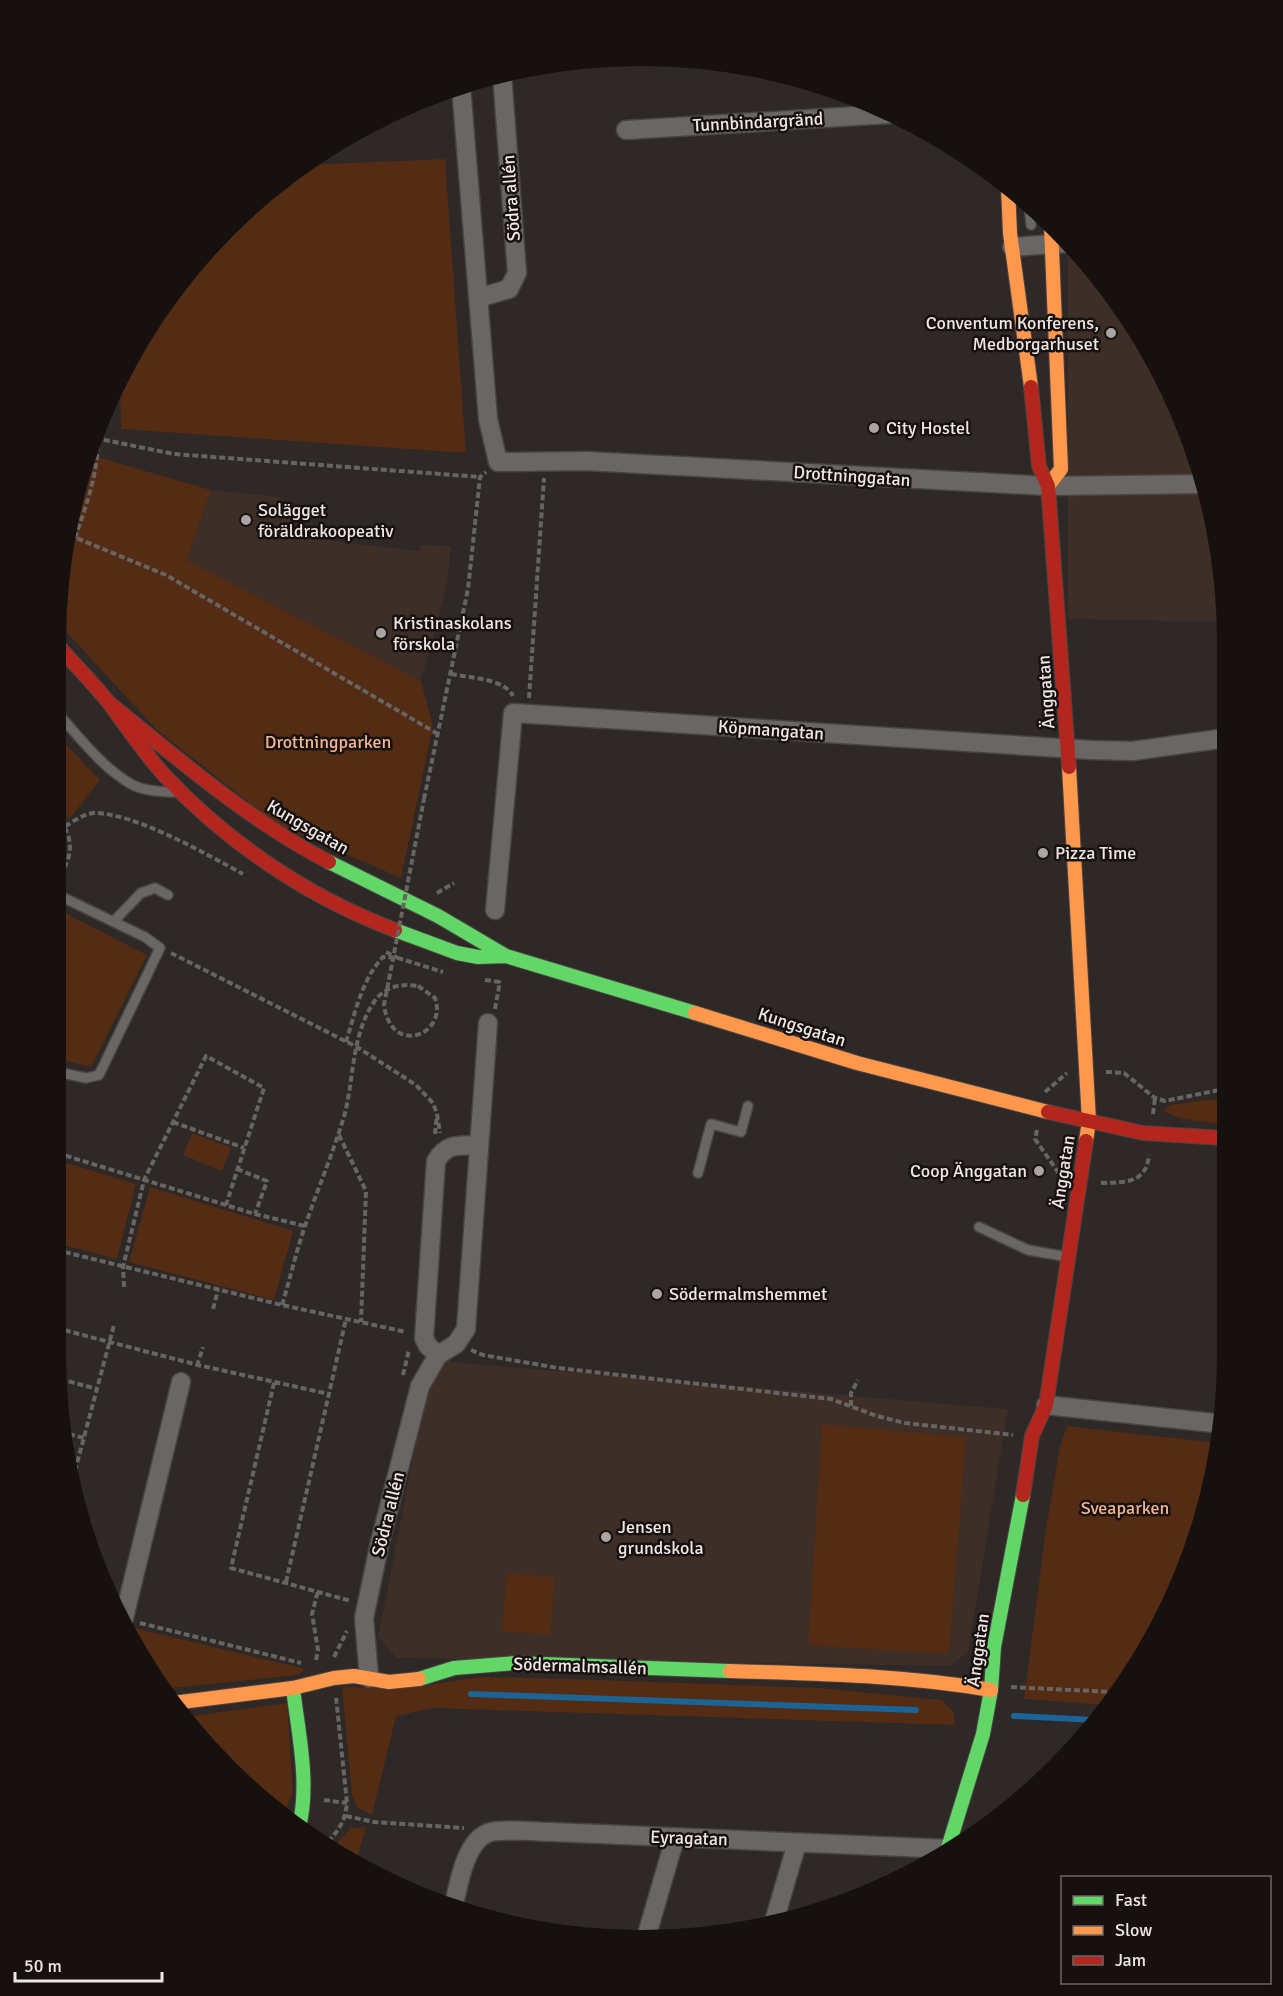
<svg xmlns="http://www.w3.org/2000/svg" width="1283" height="1996" viewBox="0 0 1283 1996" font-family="Signika,sans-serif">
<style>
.built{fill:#3d2e27}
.green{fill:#542b13}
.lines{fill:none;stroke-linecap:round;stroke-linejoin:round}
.stream{stroke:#1b6495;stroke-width:6}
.lane-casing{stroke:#494442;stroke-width:12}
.street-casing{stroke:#494442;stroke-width:21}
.fast-casing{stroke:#494442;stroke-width:16}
.slow-casing{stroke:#494442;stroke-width:16}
.jam-casing{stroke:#494442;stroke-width:16}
.path{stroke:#686462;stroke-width:4;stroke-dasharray:6 3;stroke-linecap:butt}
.lane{stroke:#6a6664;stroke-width:9}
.street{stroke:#6a6664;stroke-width:18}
.fast{stroke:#63d668;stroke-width:14}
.slow{stroke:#ff974d;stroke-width:14}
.jam{stroke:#b3261e;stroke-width:14}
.path-bridge{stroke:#686462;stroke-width:4;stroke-dasharray:6 3;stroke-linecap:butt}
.poi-dot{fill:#aba4a2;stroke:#16110f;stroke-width:2}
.labels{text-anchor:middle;stroke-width:5;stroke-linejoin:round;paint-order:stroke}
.street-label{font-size:18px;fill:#eee7e4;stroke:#16110f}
.poi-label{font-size:18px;fill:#eee7e4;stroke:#16110f;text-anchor:start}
.park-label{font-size:18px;fill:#f2b492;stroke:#16110f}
</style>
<rect width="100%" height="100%" fill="#2e2826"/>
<!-- built -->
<path class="built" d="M 1068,244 L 1106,284 L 1167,382 L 1207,490 L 1226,604 L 1226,622 L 1068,619 Z
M 211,490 L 280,497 L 280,503 L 294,505 L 290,536 L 419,551 L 420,545 L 451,546 L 447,584 L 421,681 L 187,560 Z
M 441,1361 L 1008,1409 L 968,1652 L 950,1666 L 397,1658 L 378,1637 L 428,1381 Z"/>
<!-- green -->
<path class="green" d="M 445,159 L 466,453 L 121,429 L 120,385 L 201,255 L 284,177 L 303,165 Z
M 90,455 L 211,490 L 187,560 L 421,681 L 433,726 L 401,878 L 276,824 L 156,729 L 60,625 L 61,565 Z
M 59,737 L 100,780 L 70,818 L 59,814 Z
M 61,911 L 147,955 L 91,1067 L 57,1059 L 58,922 Z
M 1224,1098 L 1224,1125 L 1179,1118 L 1163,1111 L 1170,1105 Z
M 192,1133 L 231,1148 L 222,1171 L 183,1155 Z
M 57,1160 L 136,1184 L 117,1259 L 56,1243 Z
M 150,1187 L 293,1231 L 274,1300 L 129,1262 Z
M 822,1424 L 966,1437 L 949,1654 L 808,1645 Z
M 1067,1426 L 1219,1443 L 1183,1579 L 1105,1705 L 1024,1699 L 1046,1529 L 1060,1446 Z
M 507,1573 L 555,1577 L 550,1635 L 502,1631 Z
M 135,1628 L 305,1669 L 298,1675 L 162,1689 L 154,1680 L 133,1636 Z
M 481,1677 L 571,1679 L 819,1688 L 942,1700 L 954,1713 L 955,1725 L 433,1708 L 396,1716 L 372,1815 L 358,1808 L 352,1795 L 342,1687 L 402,1689 Z
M 287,1703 L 293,1792 L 283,1818 L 227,1769 L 185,1717 Z
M 366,1827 L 357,1858 L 334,1846 L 351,1828 Z"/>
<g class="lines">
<!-- stream -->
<path class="stream" d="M 471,1694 L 916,1710
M 1014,1716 L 1095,1720"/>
<defs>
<path id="lane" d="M 1029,203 L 1031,225
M 60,716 C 81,739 103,768 131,784 C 143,791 162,792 176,792
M 114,921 L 141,893 L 155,888 L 168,895
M 57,1072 L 86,1078 L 99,1075 L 160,948 L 145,937 L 58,895
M 698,1173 L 711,1124 L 741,1132 L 748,1106
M 979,1227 L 1028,1250 L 1068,1257"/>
<path id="street" d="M 461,86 L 488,419 L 498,462 L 586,461 L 1048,486 L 1205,484
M 626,130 L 890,114
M 1012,247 L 1067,243
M 478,298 L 509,289 L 517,273 L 502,74
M 495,910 L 513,713 L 1091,750 L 1133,751 L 1226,738
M 438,1355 L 428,1346 L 424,1338 L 436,1161 C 447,1142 460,1146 479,1145
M 1046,1405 L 1223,1424
M 124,1618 L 181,1382
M 369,1678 L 364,1618 L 380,1542 L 420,1386 L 438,1355 L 456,1344 L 466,1329 L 488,1023
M 453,1909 C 458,1887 465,1838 491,1832 C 510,1828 533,1832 552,1832 L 951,1849
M 773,1925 L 797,1843
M 646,1938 L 675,1838"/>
<path id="fast" d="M 329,862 L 438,916 L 506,956 L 695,1013
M 395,930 L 457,953 L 478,957 L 506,956
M 419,1679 L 454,1668 L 515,1663 L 730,1671
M 293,1688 C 298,1732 310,1783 299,1827
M 947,1851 L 983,1734 L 991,1690 L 994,1647 L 1023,1495"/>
<path id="slow" d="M 1008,187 L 1010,233 L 1031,387
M 1048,486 L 1061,469 L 1051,226
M 1069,767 L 1089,1121 L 1086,1141
M 695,1013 L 857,1063 L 1048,1112
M 730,1671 C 818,1674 905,1675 991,1690
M 173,1703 L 293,1688 L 334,1678 L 354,1676 L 389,1682 L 419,1679"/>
<path id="jam" d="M 1031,387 L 1039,466 L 1048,486 L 1069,767
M 60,648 C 76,666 94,684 109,703 C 127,727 144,753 165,776 C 228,843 308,897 395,930
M 108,702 C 178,759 248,820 329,862
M 1048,1112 L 1143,1133 L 1224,1138
M 1023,1495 L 1032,1436 L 1046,1405 L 1086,1141"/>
</defs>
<!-- lane casing -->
<use href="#lane" class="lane-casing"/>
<!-- street casing -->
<use href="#street" class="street-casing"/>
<!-- fast casing -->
<use href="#fast" class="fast-casing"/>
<!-- slow casing -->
<use href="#slow" class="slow-casing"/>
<!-- jam casing -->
<use href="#jam" class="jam-casing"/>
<!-- path -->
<path class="path" d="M 95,438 L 174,454 L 480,477
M 69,535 L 166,575 L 438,734
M 75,538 C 87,503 101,466 97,429
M 451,674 C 469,678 504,678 513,696
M 529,698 L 544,478
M 424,799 L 468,589 L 480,477 L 486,472
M 65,826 C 73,822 85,813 94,813 C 135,813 206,854 243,874
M 59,875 C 72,861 75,835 59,822
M 437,893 L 454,883
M 386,952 L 398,958
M 171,953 L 357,1047 L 416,1085 L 433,1103 L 437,1114 L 440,1133
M 485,980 L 500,982
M 495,1009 L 500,981
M 346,1042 C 355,1013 362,979 383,957 L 398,958 L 443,972
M 1106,1072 L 1124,1073 L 1155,1098 L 1165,1101 L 1224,1089
M 1045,1092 L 1067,1073
M 1153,1114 L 1155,1098
M 173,1122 L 244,1148
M 1037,1130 L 1035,1139 L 1060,1175
M 435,1134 L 437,1114
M 339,1135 L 366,1191 L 361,1322
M 57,1153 L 255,1214 L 305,1226
M 237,1169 L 267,1181 L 255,1214
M 1101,1183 C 1125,1182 1146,1184 1149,1155
M 56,1250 L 282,1305 L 406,1332
M 124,1287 L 123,1267 L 144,1180 L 206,1056 L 264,1088 L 226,1205
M 282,1305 C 290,1279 296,1252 305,1226 C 318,1188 334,1151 345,1113 C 354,1077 352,1034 374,1002 C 384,987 400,983 418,986
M 213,1309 L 218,1290
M 56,1328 L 198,1365 L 329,1394
M 471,1350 L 483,1355 L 558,1368 L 831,1399 L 877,1416 L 905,1423 L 1013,1435
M 197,1366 L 203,1347
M 403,1375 L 409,1350
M 60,1379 L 97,1389
M 274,1383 L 231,1568 L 351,1601
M 851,1406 L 851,1393 L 858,1380
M 69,1434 L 84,1438
M 75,1471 L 114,1325
M 286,1582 L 346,1319
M 140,1623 L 301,1663
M 334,1657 L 347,1631
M 316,1660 L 318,1650 L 312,1614 L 318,1591
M 1011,1687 L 1112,1692
M 324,1800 L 347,1803
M 346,1816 L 374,1822 L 464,1828
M 328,1842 C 339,1830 345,1821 347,1803 L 336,1697"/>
<!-- lane -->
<use href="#lane" class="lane"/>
<!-- street -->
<use href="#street" class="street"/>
<!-- fast -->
<use href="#fast" class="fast"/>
<!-- slow -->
<use href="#slow" class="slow"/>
<!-- jam -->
<use href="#jam" class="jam"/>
<!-- path-bridge -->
<path class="path-bridge" d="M 418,986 L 435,998 C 448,1035 391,1057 384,1005 L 424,799"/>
</g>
<!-- markers -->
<g class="poi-dot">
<circle cx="1111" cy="333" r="6"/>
<circle cx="874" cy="428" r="6"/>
<circle cx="246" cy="520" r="6"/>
<circle cx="381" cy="633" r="6"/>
<circle cx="1043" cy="853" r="6"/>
<circle cx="1039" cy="1171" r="6"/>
<circle cx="657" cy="1294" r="6"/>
<circle cx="606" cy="1537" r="6"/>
</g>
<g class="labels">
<!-- street labels -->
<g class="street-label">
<text transform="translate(758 122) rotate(-3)" y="6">Tunnbindargränd</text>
<text transform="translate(511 198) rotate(-94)" y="6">Södra allén</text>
<text transform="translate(852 476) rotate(4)" y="6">Drottninggatan</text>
<text transform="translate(1046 692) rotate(-94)" y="6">Änggatan</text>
<text transform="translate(771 730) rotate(4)" y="6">Köpmangatan</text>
<text transform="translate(308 827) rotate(30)" y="6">Kungsgatan</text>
<text transform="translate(802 1027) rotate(18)" y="6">Kungsgatan</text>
<text transform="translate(1063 1172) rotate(-81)" y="6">Änggatan</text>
<text transform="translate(388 1514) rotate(-76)" y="6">Södra allén</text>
<text transform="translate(978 1650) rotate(-82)" y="6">Änggatan</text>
<text transform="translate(580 1666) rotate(2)" y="6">Södermalmsallén</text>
<text transform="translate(689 1838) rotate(2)" y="6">Eyragatan</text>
</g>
<!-- poi labels -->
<g class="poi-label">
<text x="1099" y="329" text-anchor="end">Conventum Konferens,<tspan x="1099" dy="21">Medborgarhuset</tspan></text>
<text x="886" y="434">City Hostel</text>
<text x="258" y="516">Solägget<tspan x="258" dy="21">föräldrakoopeativ</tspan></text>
<text x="393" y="629">Kristinaskolans<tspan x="393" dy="21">förskola</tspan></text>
<text x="1055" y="859">Pizza Time</text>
<text x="1027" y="1177" text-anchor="end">Coop Änggatan</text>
<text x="669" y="1300">Södermalmshemmet</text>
<text x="618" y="1533">Jensen<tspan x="618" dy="21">grundskola</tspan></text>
</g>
<!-- park labels -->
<g class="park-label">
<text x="328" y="748">Drottningparken</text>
<text x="1125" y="1514">Sveaparken</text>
</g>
</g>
<!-- crop -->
<path d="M0 0H1283V1996H0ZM641 66H642A575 575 0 0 1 1217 641V1355A575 575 0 0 1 642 1930H641A575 575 0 0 1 66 1355V641A575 575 0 0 1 641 66Z" fill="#16110f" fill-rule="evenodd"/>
<!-- legend -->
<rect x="1061" y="1876" width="210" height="108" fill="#16110f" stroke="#6c6764" stroke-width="1.5"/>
<rect x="1073" y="1896" width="30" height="9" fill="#63d668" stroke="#6c6764" stroke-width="1.5"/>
<text x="1115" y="1906" font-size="18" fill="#eee7e4">Fast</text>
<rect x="1073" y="1926" width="30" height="9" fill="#ff974d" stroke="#6c6764" stroke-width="1.5"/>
<text x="1115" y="1936" font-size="18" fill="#eee7e4">Slow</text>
<rect x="1073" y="1956" width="30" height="9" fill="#b3261e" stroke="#6c6764" stroke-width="1.5"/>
<text x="1115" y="1966" font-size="18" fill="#eee7e4">Jam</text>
<!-- scale -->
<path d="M15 1972v9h147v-9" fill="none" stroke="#eee7e4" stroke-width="3"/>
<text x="24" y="1972" font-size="18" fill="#eee7e4" stroke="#16110f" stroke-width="4.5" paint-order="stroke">50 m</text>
</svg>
